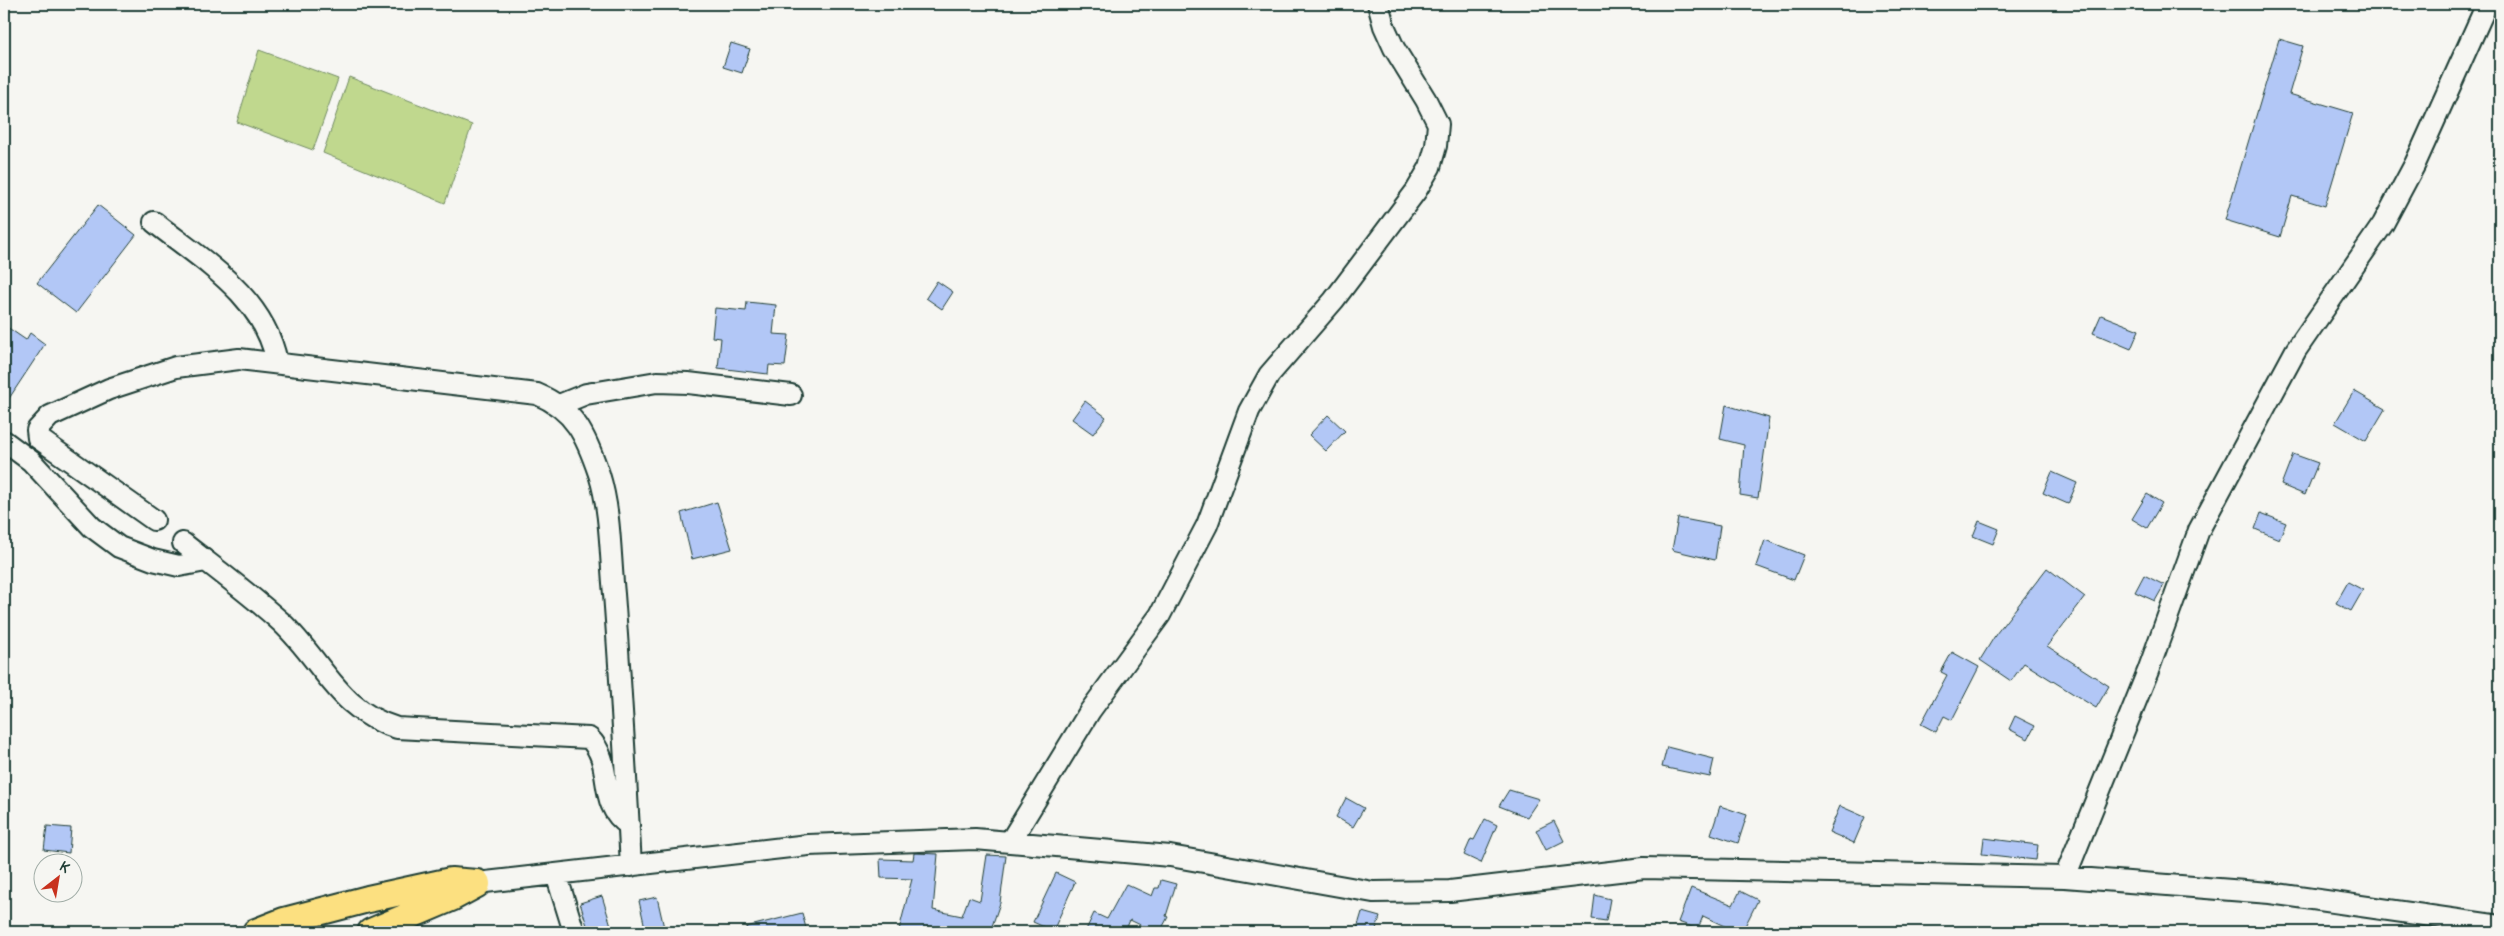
<svg xmlns="http://www.w3.org/2000/svg" width="2504" height="936" viewBox="0 0 2504 936" font-family="Pangolin,sans-serif">
<style>
.green{fill:#c0d88e;stroke:#708a61}
.building{fill:#b2c7f6;stroke:#1f3d34}
.lines{fill:none;stroke-linecap:round;stroke-linejoin:round}
.minor-casing{stroke:#1f3d34;stroke-width:24}
.major-casing{stroke:#1f3d34;stroke-width:30}
.minor{stroke:#f6f6f2;stroke-width:20}
.major{stroke:#fce080;stroke-width:26}
</style>
<rect width="100%" height="100%" fill="#f6f6f2"/>
<filter id="ink" filterUnits="userSpaceOnUse"><feTurbulence type="fractalNoise" baseFrequency=".02" numOctaves="2"/><feDisplacementMap in="SourceGraphic" scale="10" xChannelSelector="R" yChannelSelector="G"/><feConvolveMatrix kernelMatrix="1 2 1 2 8 2 1 2 1" color-interpolation-filters="sRGB"/></filter>
<g filter="url(#ink)">
<!-- green -->
<path class="green" d="M 259,50 L 338,79 L 313,150 L 237,122 Z
M 349,77 L 472,125 L 445,203 L 323,153 Z"/>
<!-- building -->
<path class="building" d="M 2279,39 L 2303,46 L 2289,94 L 2353,113 L 2325,206 L 2292,196 L 2280,237 L 2225,220 Z
M 731,43 L 750,49 L 742,73 L 723,67 Z
M 98,205 L 136,235 L 76,313 L 37,283 Z
M 937,281 L 953,292 L 942,309 L 926,298 Z
M 747,302 L 776,305 L 773,334 L 789,335 L 785,366 L 769,365 L 768,374 L 718,368 L 721,338 L 712,337 L 715,308 L 746,311 Z
M 2101,315 L 2139,330 L 2131,349 L 2093,333 Z
M 4,325 L 26,340 L 30,333 L 45,344 L 4,406 Z
M 2354,391 L 2385,409 L 2366,441 L 2335,423 Z
M 1085,401 L 1106,417 L 1093,434 L 1072,419 Z
M 1726,405 L 1769,418 L 1758,498 L 1740,495 L 1744,445 L 1720,439 Z
M 1328,415 L 1345,431 L 1326,451 L 1309,435 Z
M 2293,454 L 2318,463 L 2305,495 L 2281,485 Z
M 2052,472 L 2077,483 L 2068,504 L 2043,493 Z
M 2147,494 L 2162,503 L 2147,528 L 2132,519 Z
M 717,502 L 732,549 L 692,559 L 681,513 Z
M 2261,513 L 2286,523 L 2279,539 L 2255,529 Z
M 1678,518 L 1720,526 L 1715,560 L 1672,550 Z
M 1979,521 L 1999,529 L 1993,544 L 1973,536 Z
M 1765,540 L 1804,555 L 1794,580 L 1756,566 Z
M 2047,568 L 2085,597 L 2047,646 L 2109,686 L 2096,708 L 2024,663 L 2011,681 L 1980,660 L 1996,634 Z
M 2144,575 L 2164,585 L 2155,601 L 2135,592 Z
M 2348,582 L 2363,590 L 2351,611 L 2336,603 Z
M 1952,652 L 1979,667 L 1952,720 L 1944,716 L 1936,732 L 1921,724 L 1947,675 L 1941,672 Z
M 2015,716 L 2035,726 L 2028,739 L 2009,729 Z
M 1667,747 L 1714,759 L 1710,777 L 1662,767 Z
M 1509,790 L 1539,799 L 1527,817 L 1499,806 Z
M 1346,798 L 1364,808 L 1353,827 L 1336,817 Z
M 1720,806 L 1747,815 L 1738,843 L 1711,834 Z
M 1840,806 L 1865,817 L 1854,843 L 1829,832 Z
M 1485,819 L 1497,825 L 1481,863 L 1464,855 L 1471,839 L 1474,840 Z
M 1554,821 L 1564,841 L 1546,850 L 1536,830 Z
M 47,826 L 71,828 L 69,853 L 44,850 Z
M 1984,838 L 2038,845 L 2036,860 L 1982,854 Z
M 914,853 L 938,854 L 933,910 L 962,916 L 969,897 L 980,901 L 987,855 L 1006,856 L 1000,903 L 990,932 L 913,932 L 899,930 L 912,879 L 881,878 L 880,859 L 913,860 Z
M 1056,873 L 1075,882 L 1053,931 L 1033,922 Z
M 1161,880 L 1176,884 L 1166,916 L 1168,917 L 1160,932 L 1155,932 L 1130,920 L 1127,927 L 1138,932 L 1085,932 L 1094,913 L 1107,919 L 1126,884 L 1152,896 L 1155,888 L 1159,888 Z
M 1691,888 L 1733,905 L 1740,891 L 1758,900 L 1742,932 L 1737,932 L 1703,916 L 1698,929 L 1678,922 Z
M 1595,895 L 1610,899 L 1606,921 L 1592,919 Z
M 602,896 L 613,932 L 589,932 L 580,903 Z
M 657,897 L 665,932 L 646,932 L 639,901 Z
M 1362,912 L 1380,917 L 1375,932 L 1356,932 Z
M 802,913 L 807,932 L 747,932 L 746,927 Z"/>
<g class="lines">
<defs>
<path id="minor" d="M 154,222 C 203,261 264,296 277,362
M 559,405 L 586,394 L 657,382 L 688,383 L 791,395
M 4,441 L 31,461 L 92,527 L 119,547 L 153,560 L 179,566 L 206,561
M 154,520 L 38,438 L 37,430 L 50,416 L 109,389 L 176,367 L 239,359 L 537,394 C 575,410 586,436 599,474 C 611,512 610,555 614,594 C 621,684 626,775 631,866
M 183,543 C 216,569 250,594 281,622 C 323,661 338,711 397,728 L 589,738 C 616,764 595,804 629,825
M 1010,842 L 1090,711 L 1160,615 L 1207,525 L 1249,411 L 1269,375 L 1334,300 L 1416,191 L 1430,167 L 1436,146 L 1438,124 L 1426,100 L 1394,48 L 1384,26 L 1378,4
M 556,874 L 574,932
M 2065,877 L 2148,671 L 2199,530 L 2296,350 L 2383,224 L 2415,164 L 2487,4
M 477,883 L 808,845 L 975,839 L 1170,856 L 1373,892 L 1450,891 L 1644,868 L 2065,877 L 2270,893 L 2500,926"/>
<path id="major" d="M 256,932 L 284,921 L 368,899 L 451,881 L 477,883
M 371,932 L 451,898 L 477,884"/>
</defs>
<!-- minor casing -->
<use href="#minor" class="minor-casing"/>
<!-- major casing -->
<use href="#major" class="major-casing"/>
<!-- minor -->
<use href="#minor" class="minor"/>
<!-- major -->
<use href="#major" class="major"/>
</g>
</g>
<!-- margin -->
<rect width="2504" height="936" fill="none" stroke="#f6f6f2" stroke-width="20"/>
<rect x="10" y="10" width="2484" height="916" fill="none" stroke="#1f3d34" stroke-width="2" filter="url(#ink)"/>
<!-- north arrow -->
<g transform="translate(58 878) rotate(31)"><circle r="24" fill="#f6f6f2" stroke="#a0aca6"/>
<path d="M0-4L9 19L0 12L-9 19Z" fill="#c8321e"/>
<text y="-8" font-size="14" font-weight="bold" text-anchor="middle" fill="#1f3d34">K</text>
</g>
</svg>
